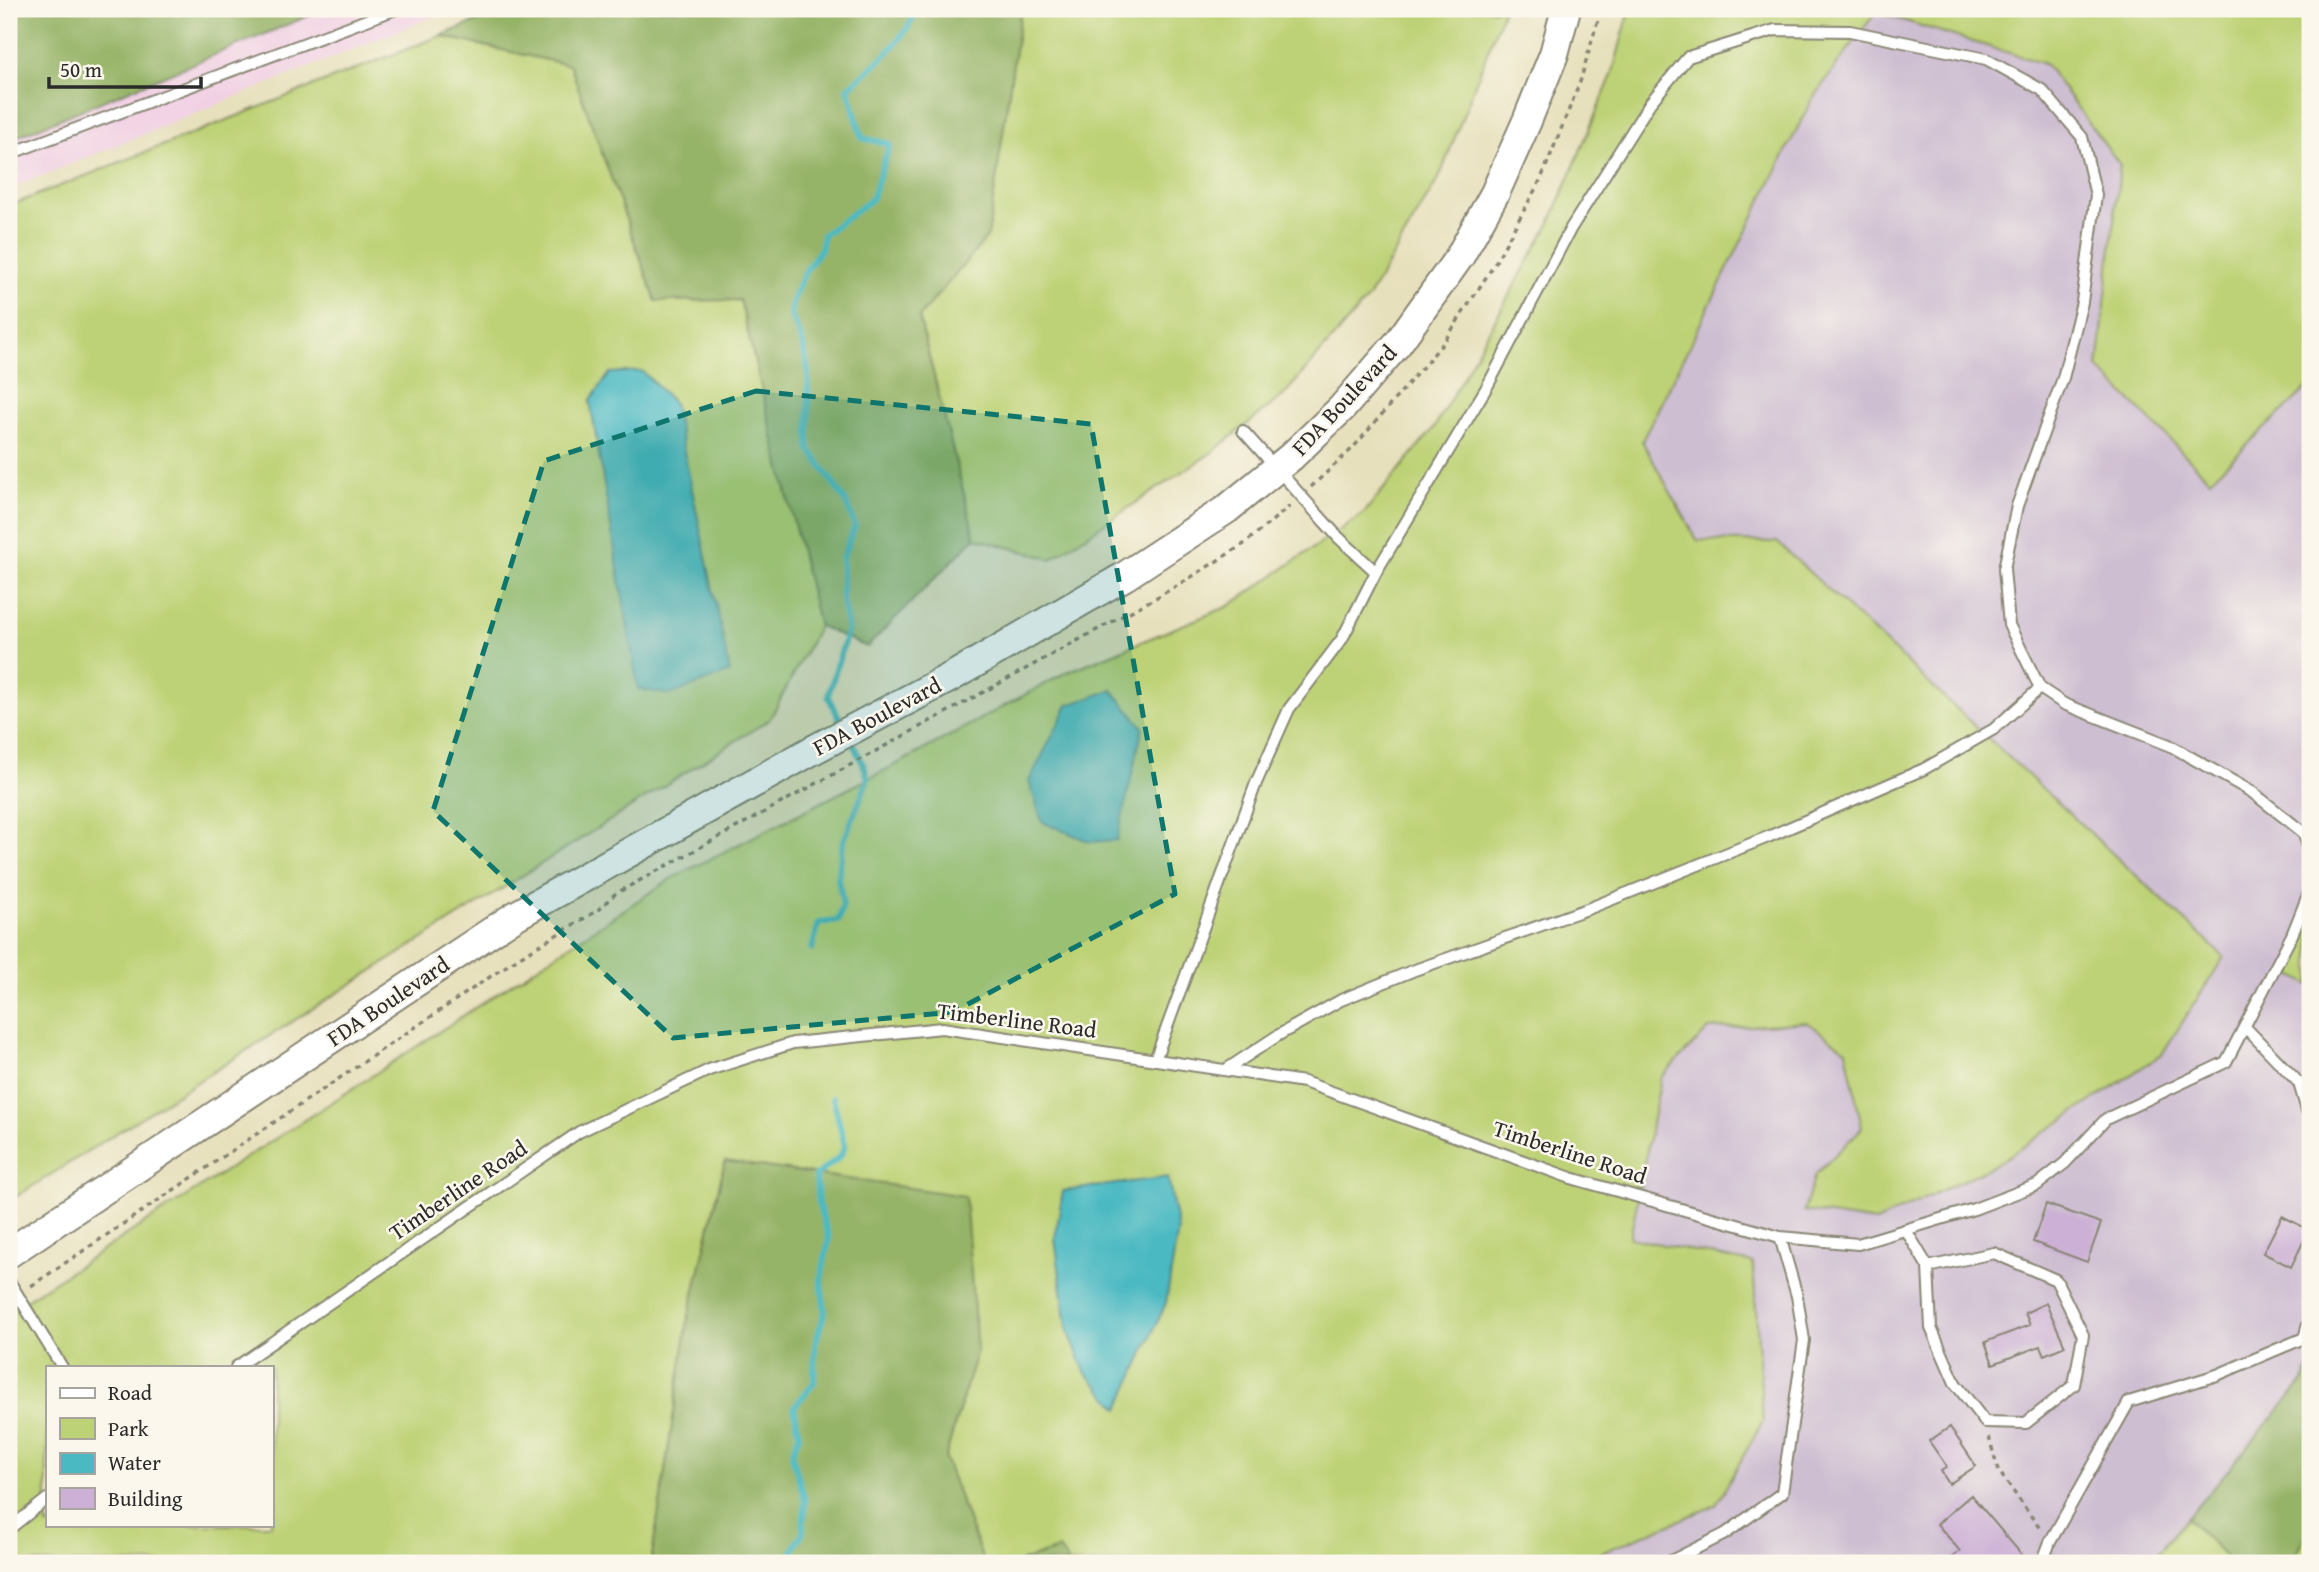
<svg xmlns="http://www.w3.org/2000/svg" width="2319" height="1572" viewBox="0 0 2319 1572" font-family="'Gentium Book Plus',serif">
<style>
.built{fill:#f1d0e4}
.industrial{fill:#cebed1}
.green{fill:#bdd276;stroke:#747e50;stroke-width:2;fill-rule:evenodd}
.forest{fill:#96b467;stroke:#607049;stroke-width:2}
.water{fill:#4bb9c2;stroke:#3b7276;stroke-width:2}
.lines{fill:none;stroke-linecap:round;stroke-linejoin:round}
.stream{stroke:#4bb9c2;stroke-width:6}
.building{fill:#ccb0d5}
.service-casing{stroke:#898674;stroke-width:14}
.tertiary-casing{stroke:#898674;stroke-width:32}
.path{stroke:#898674;stroke-width:3.5;stroke-dasharray:5 5;stroke-linecap:butt}
.service{stroke:#fff;stroke-width:10}
.tertiary{stroke:#fff;stroke-width:28}
.marked{fill:#0f766e;fill-opacity:0.2;stroke:#0f766e;stroke-width:5;stroke-dasharray:14 9;stroke-linejoin:round}
.labels{text-anchor:middle;stroke-width:5;stroke-linejoin:round;paint-order:stroke}
.street-label{font-size:23px;fill:#2b2b2b;stroke:#fbf7ec}
</style>
<rect width="100%" height="100%" fill="#fbf7ec"/>
<filter id="ink" filterUnits="userSpaceOnUse"><feTurbulence type="fractalNoise" baseFrequency=".0143" numOctaves="2"/><feDisplacementMap in="SourceGraphic" scale="14" xChannelSelector="R" yChannelSelector="G"/><feConvolveMatrix kernelMatrix="1 2 1 2 8 2 1 2 1" color-interpolation-filters="sRGB"/></filter>
<filter id="wash" filterUnits="userSpaceOnUse"><feTurbulence type="fractalNoise" baseFrequency=".00686" numOctaves="4" result="noise"/><feDisplacementMap in="SourceGraphic" scale="28" xChannelSelector="R" yChannelSelector="G"/><feGaussianBlur stdDeviation="1.57" result="paint"/><feColorMatrix in="noise" values="0 0 0 0 0 0 0 0 0 0 0 0 0 0 0 0 0 1.4 0 .05"/><feComposite in="paint" operator="in"/></filter>
<g filter="url(#wash)">
<rect width="100%" height="100%" fill="#e7e0bc"/>
<!-- built -->
<path class="built" d="M 9,9 L 452,9 L 9,189 Z"/>
<!-- industrial -->
<path class="industrial" d="M 1876,12 L 2045,64 L 2120,165 L 2098,367 L 2210,480 L 2310,385 L 2310,920 L 2292,975 L 2310,985 L 2310,1365 L 2303,1382 L 2149,1563 L 1577,1563 L 1715,1505 L 1753,1263 L 1630,1238 L 1661,1077 L 1709,1029 L 1807,1022 L 1846,1050 L 1862,1128 L 1815,1175 L 1876,1222 L 1997,1164 L 2162,1054 L 2224,958 L 1777,543 L 1697,540 L 1642,441 L 1812,99 Z"/>
<!-- green -->
<path class="green" d="M 1021,9 L 1504,9 L 1440,176 L 1368,298 L 1284,395 L 1211,453 L 1051,559 L 975,538 L 919,317 L 988,236 Z
M 1630,9 L 2310,9 L 2310,385 L 2210,480 L 2098,368 L 2120,165 L 2045,64 L 1876,12 L 1812,99 L 1642,441 L 1697,540 L 1777,542 L 2224,957 L 2162,1054 L 1997,1164 L 1876,1222 L 1804,1211 L 1815,1175 L 1862,1128 L 1846,1050 L 1807,1022 L 1709,1029 L 1661,1077 L 1630,1238 L 1753,1263 L 1763,1421 L 1716,1505 L 1577,1563 L 1069,1563 L 1059,1549 L 1016,1563 L 984,1563 L 945,1458 L 977,1350 L 725,1161 L 688,1320 L 651,1563 L 9,1563 L 9,1311 L 346,1093 L 672,878 L 905,760 L 1065,673 L 1229,606 L 1363,514 L 1434,428 L 1551,221 L 1612,75 ZM 47,1367 L 271,1367 L 271,1525 L 47,1525 Z
M 440,36 L 570,65 L 656,301 L 740,300 L 819,626 L 770,719 L 9,1201 L 9,206 Z
M 2310,920 L 2310,985 L 2292,975 Z
M 2187,1518 L 2232,1563 L 2149,1563 Z
M 2310,1528 L 2310,1563 L 2291,1563 Z"/>
<!-- forest -->
<path class="forest" d="M 9,9 L 325,9 L 9,140 Z
M 507,9 L 1021,9 L 988,236 L 919,317 L 975,538 L 867,647 L 819,626 L 740,300 L 656,301 L 570,65 L 440,36 Z
M 725,1161 L 965,1196 L 977,1350 L 945,1458 L 984,1563 L 651,1563 L 688,1320 Z
M 2310,1365 L 2310,1528 L 2291,1563 L 2232,1563 L 2187,1518 L 2303,1382 Z
M 1059,1549 L 1069,1563 L 1016,1563 Z"/>
<!-- water -->
<path class="water" d="M 642,371 L 674,403 L 730,672 L 670,695 L 638,689 L 590,401 L 610,373 Z
M 1112,690 L 1143,727 L 1117,840 L 1090,842 L 1042,822 L 1029,781 L 1068,705 Z
M 1168,1177 L 1178,1230 L 1166,1303 L 1119,1409 L 1085,1372 L 1067,1328 L 1055,1238 L 1063,1191 Z"/>
<g class="lines">
<!-- stream -->
<path class="stream" d="M 843,725 L 828,696 L 848,629 L 842,600 L 842,558 L 855,526 L 846,502 L 809,448 L 808,370 L 802,341 L 790,313 L 794,296 L 806,270 L 821,249 L 823,235 L 871,200 L 890,144 L 862,138 L 848,88 C 876,65 903,42 918,9
M 812,949 L 819,923 L 838,921 L 843,905 L 838,878 L 843,843 L 868,779 L 864,766 L 850,738
M 786,1563 L 803,1532 L 805,1500 L 792,1455 L 799,1435 L 794,1407 L 814,1383 L 815,1345 L 825,1311 L 821,1280 L 829,1238 L 818,1203 L 816,1175 L 840,1157 L 845,1146 L 833,1098"/>
</g>
<g id="blocks">
<!-- building -->
<path class="building" d="M 2046,1204 L 2101,1223 L 2087,1262 L 2033,1242 Z
M 2282,1216 L 2309,1230 L 2291,1267 L 2263,1253 Z
M 2046,1303 L 2065,1346 L 2044,1355 L 2040,1346 L 1993,1364 L 1985,1342 L 2030,1325 L 2025,1313 Z
M 1950,1427 L 1976,1466 L 1949,1484 L 1941,1471 L 1947,1467 L 1929,1441 Z
M 1971,1495 L 2023,1556 L 2014,1563 L 1945,1563 L 1960,1551 L 1937,1524 Z"/>
</g>
</g>
<g filter="url(#ink)">
<use href="#blocks" fill-opacity="0" stroke="#898674" stroke-width="2"/>
<g class="lines">
<defs>
<path id="service" d="M 9,154 L 396,9
M 1243,431 L 1338,537 L 1376,572 L 1488,385 L 1571,228 L 1650,103 L 1688,57 L 1775,30 L 1850,31 L 1986,59 L 2042,90 L 2082,137 L 2096,195 L 2082,302 L 2063,378 L 2017,506 L 2004,569 L 2009,625 L 2040,688 L 2064,704 L 2169,745 L 2252,792 L 2304,833 L 2310,854
M 2245,1027 L 2299,1083 L 2310,1121
M 1155,1060 L 1256,783 L 1289,709 L 1342,639 L 1376,572
M 1227,1069 L 1277,1036 L 1341,1000 L 1412,971 L 1590,908 L 1768,837 L 1924,769 L 1994,729 L 2040,688
M 1906,1230 L 1928,1267 L 1931,1328 L 1955,1383 L 1985,1422 L 2026,1423 L 2074,1385 L 2083,1335 L 2056,1280 L 1994,1253 L 1928,1267
M 9,1281 L 62,1367
M 236,1367 L 579,1132 L 709,1070 L 793,1043 L 942,1028 L 1304,1082 L 1571,1178 L 1780,1237 L 1858,1244 L 1974,1209 L 2037,1185 L 2065,1163 L 2106,1119 L 2226,1062 L 2292,935 L 2310,890
M 9,1529 L 47,1499
M 1667,1563 L 1725,1534 L 1782,1493 L 1804,1340 L 1797,1296 L 1780,1237
M 2042,1563 L 2050,1542 L 2129,1402 L 2217,1375 L 2304,1338 L 2310,1318"/>
<path id="tertiary" d="M 9,1253 L 515,916 L 813,750 L 953,676 L 1125,576 L 1227,509 L 1292,456 L 1342,408 L 1398,343 L 1460,256 L 1495,193 L 1527,121 L 1554,54 L 1566,9"/>
</defs>
<!-- service casing -->
<use href="#service" class="service-casing"/>
<!-- tertiary casing -->
<use href="#tertiary" class="tertiary-casing"/>
<!-- path -->
<path class="path" d="M 1311,487 L 1353,448 L 1444,342 L 1494,265 L 1541,179 L 1580,82 L 1601,9
M 31,1286 L 518,958 L 598,910 L 615,894 L 1177,586 L 1244,544 L 1290,506
M 1989,1437 L 1998,1470 L 2041,1530
M 2060,1556 L 2066,1563"/>
<!-- service -->
<use href="#service" class="service"/>
<!-- tertiary -->
<use href="#tertiary" class="tertiary"/>
</g>
</g>
<!-- marked area -->
<path class="marked" d="M 756,391 L 1091,424 L 1175,894 L 953,1012 L 673,1038 L 433,811 L 544,461 Z"/>
<g class="labels">
<!-- street labels -->
<g class="street-label">
<text transform="translate(1344 400) rotate(-47)" y="8">FDA Boulevard</text>
<text transform="translate(877 716) rotate(-28)" y="8">FDA Boulevard</text>
<text transform="translate(388 1001) rotate(-34)" y="8">FDA Boulevard</text>
<text transform="translate(1017 1020) rotate(7)" y="8">Timberline Road</text>
<text transform="translate(1570 1152) rotate(18)" y="8">Timberline Road</text>
<text transform="translate(458 1190) rotate(-34)" y="8">Timberline Road</text>
</g>
</g>
<!-- margin -->
<rect width="2319" height="1572" fill="none" stroke="#fbf7ec" stroke-width="35"/>
<!-- legend -->
<rect x="46" y="1366" width="228" height="161" fill="#fbf7ec" stroke="#a8a59f" stroke-width="2"/>
<rect x="60" y="1388" width="35" height="10" fill="#ffffff" stroke="#a8a59f" stroke-width="2"/>
<text x="108" y="1400" font-size="21" fill="#2b2b2b">Road</text>
<rect x="60" y="1418" width="35" height="21" fill="#bdd276" stroke="#a8a59f" stroke-width="2"/>
<text x="108" y="1436" font-size="21" fill="#2b2b2b">Park</text>
<rect x="60" y="1453" width="35" height="21" fill="#4bb9c2" stroke="#a8a59f" stroke-width="2"/>
<text x="108" y="1470" font-size="21" fill="#2b2b2b">Water</text>
<rect x="60" y="1488" width="35" height="21" fill="#ccb0d5" stroke="#a8a59f" stroke-width="2"/>
<text x="108" y="1506" font-size="21" fill="#2b2b2b">Building</text>
<!-- scale -->
<path d="M49 77v10h152v-10" fill="none" stroke="#2b2b2b" stroke-width="3.5"/>
<text x="60" y="77" font-size="21" fill="#2b2b2b" stroke="#fbf7ec" stroke-width="5" paint-order="stroke">50 m</text>
</svg>
